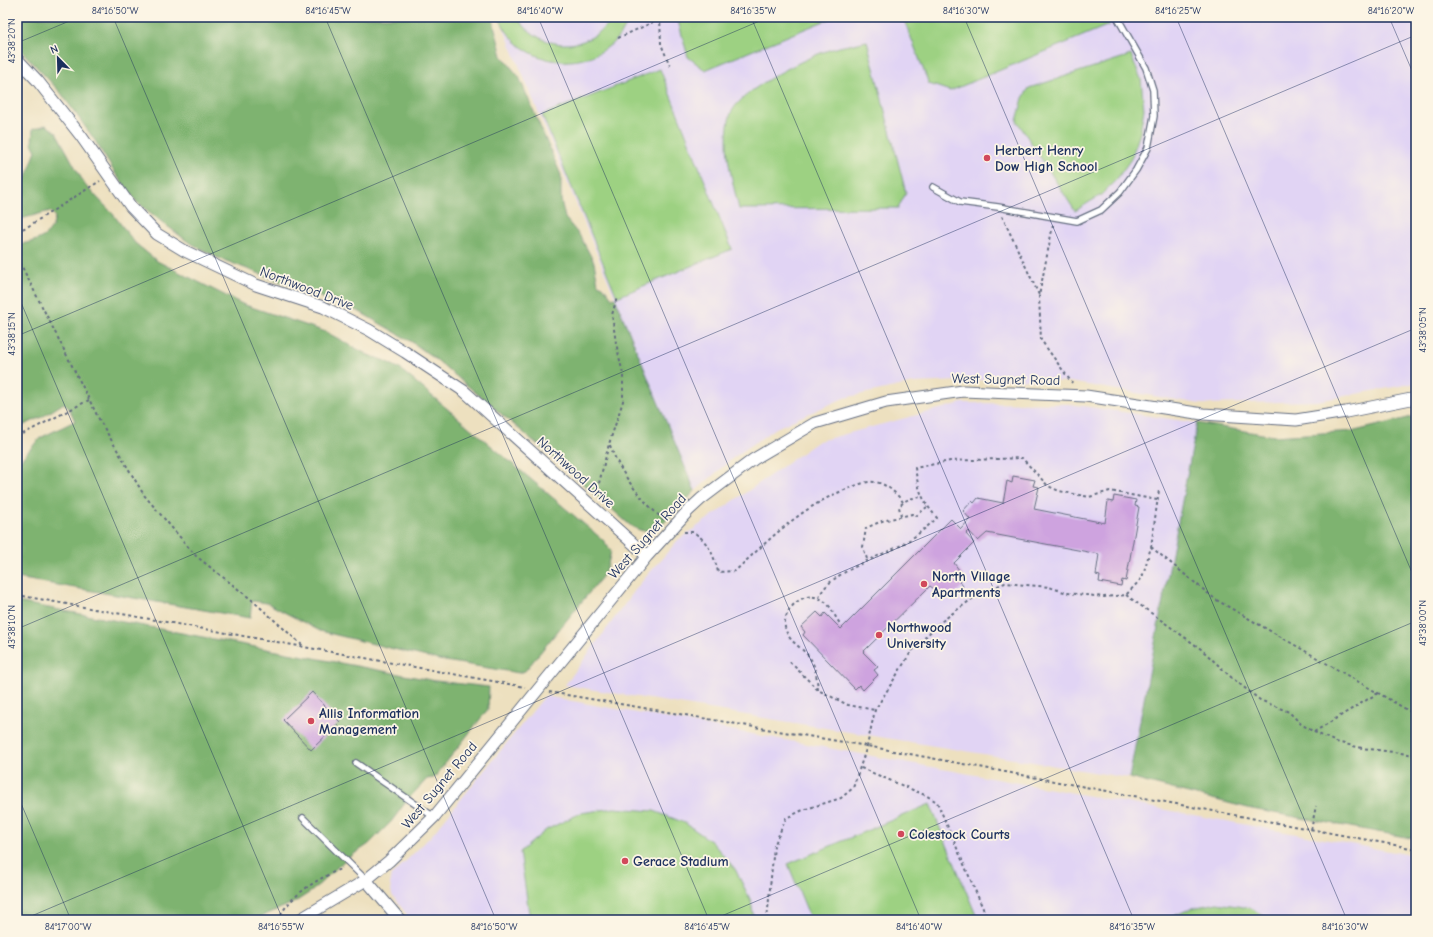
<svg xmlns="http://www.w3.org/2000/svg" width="1433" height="937" viewBox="0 0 1433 937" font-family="'Comic Neue',sans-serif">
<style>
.built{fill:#e1d4f4}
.green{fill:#9dd182;stroke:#5c8070}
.forest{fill:#7eb370;stroke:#4c7167}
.building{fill:#cea3df}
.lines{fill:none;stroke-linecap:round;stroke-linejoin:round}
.service-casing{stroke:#646d80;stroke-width:8}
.minor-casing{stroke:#646d80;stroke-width:13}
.path{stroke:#646d80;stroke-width:2;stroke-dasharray:3 3;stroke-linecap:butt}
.service{stroke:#fff;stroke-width:5.5}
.minor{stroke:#fff;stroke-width:11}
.ticks{fill:none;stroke:#1b2f5e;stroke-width:1;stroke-opacity:0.45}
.poi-dot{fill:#d1495b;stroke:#fcf5e5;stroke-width:1.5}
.labels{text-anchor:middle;stroke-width:3.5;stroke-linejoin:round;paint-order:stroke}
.poi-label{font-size:14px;font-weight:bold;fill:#1b2f5e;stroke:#fcf5e5;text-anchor:start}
.street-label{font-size:14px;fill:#1b2f5e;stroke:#fcf5e5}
.neatline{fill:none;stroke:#1b2f5e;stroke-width:1.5}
.ticks-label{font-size:10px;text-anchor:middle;fill:#1b2f5e}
</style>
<rect width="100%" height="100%" fill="#fcf5e5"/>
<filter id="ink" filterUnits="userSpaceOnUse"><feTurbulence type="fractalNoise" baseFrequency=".025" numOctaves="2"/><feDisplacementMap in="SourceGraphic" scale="8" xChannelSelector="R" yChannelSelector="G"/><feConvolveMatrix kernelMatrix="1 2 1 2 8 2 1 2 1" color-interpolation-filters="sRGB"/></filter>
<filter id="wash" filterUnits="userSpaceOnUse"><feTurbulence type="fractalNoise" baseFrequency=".012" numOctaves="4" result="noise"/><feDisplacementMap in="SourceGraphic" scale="16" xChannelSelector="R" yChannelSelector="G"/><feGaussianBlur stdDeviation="0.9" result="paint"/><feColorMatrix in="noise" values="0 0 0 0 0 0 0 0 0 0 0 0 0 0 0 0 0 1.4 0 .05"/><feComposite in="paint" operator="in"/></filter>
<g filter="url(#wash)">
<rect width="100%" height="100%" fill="#ede0bf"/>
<!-- built -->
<path class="built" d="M 499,17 L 1416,17 L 1416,383 L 1317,401 L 1201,404 L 1070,382 L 1003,379 L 913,383 L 844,398 L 776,428 L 733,458 L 695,491 Z
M 962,403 L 1069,404 L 1197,423 L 1129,778 L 565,685 L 639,585 L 678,540 L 819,441 Z
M 545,696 L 1416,856 L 1416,920 L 411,920 L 392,895 L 390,884 L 392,875 L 431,836 Z"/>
<!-- green -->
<path class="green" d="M 499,17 L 517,17 C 540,52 590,54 612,17 L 630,17 C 607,77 522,75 499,17 Z
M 677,17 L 834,17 L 705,70 L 688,57 Z
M 903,17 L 1105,17 L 1109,25 L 950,91 L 929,84 Z
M 867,41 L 906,193 L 898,208 L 739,209 C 732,179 722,147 730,116 C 736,92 805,58 829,50 C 841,46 855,44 867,41 Z
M 1131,55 L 1141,79 L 1144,109 L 1140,133 L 1131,159 L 1116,180 L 1101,195 L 1075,211 L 1017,121 L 1023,98 L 1029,88 Z
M 660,69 L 732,249 L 617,297 L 542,115 Z
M 930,804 L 978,920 L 811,920 L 788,864 Z
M 614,808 L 654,811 L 685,823 L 712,842 L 735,869 L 751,901 L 754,920 L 530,920 L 520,852 L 546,830 L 581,813 Z
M 1217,903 L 1250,908 L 1272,920 L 1165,920 L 1192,908 Z"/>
<!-- forest -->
<path class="forest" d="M 17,17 L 492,17 L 502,56 L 519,77 L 561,175 L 561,200 L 565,218 L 580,236 L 594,262 L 598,284 L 603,286 L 612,298 L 615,298 L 695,491 C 684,502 666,525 652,530 C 644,533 637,529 631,526 L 549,454 L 438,361 L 412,342 L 360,312 L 216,257 L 187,241 L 162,222 L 136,201 L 115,173 L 94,139 L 61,93 L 17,46 Z
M 46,125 L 56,132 L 85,185 L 113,214 L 135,243 L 157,261 L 242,304 L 326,332 L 368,355 L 385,361 L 400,369 L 603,540 L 611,551 L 608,564 L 602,577 L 525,671 L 519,673 L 439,660 L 320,631 L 267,603 L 252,601 L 250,618 L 17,578 L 17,532 L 21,529 L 17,527 L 17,464 L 40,438 L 75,421 L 70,410 L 64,403 L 42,417 L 17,428 L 17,245 C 36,241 53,238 55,216 L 50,211 L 17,220 L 17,188 L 27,176 L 36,151 L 32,143 L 33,129 Z
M 1416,416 L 1416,839 L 1252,809 L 1129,778 L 1197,423 L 1274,436 L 1355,431 Z
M 17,602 L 436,681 L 489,687 L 488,709 L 434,778 L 427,779 L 408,799 L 391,822 L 369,844 L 345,860 L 312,891 L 295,902 L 253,920 L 17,920 Z"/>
<g id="blocks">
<!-- building -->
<path class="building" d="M 1013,476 L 1035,480 L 1033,486 L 1039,487 L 1034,509 L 1105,523 L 1108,501 L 1113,502 L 1114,496 L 1136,500 L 1135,506 L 1139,507 L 1126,581 L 1122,580 L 1121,586 L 1099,582 L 1100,576 L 1096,575 L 1099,554 L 987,533 L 978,541 L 969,531 L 966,534 L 974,543 L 954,563 L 964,577 L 960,582 L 963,586 L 953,595 L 949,592 L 944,596 L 930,586 L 863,652 L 878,667 L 874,670 L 878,675 L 863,690 L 859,685 L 855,689 L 803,635 L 805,632 L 801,627 L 817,612 L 822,617 L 825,613 L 841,629 L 951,519 L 961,529 L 970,519 L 963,511 L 972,501 L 974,503 L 978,498 L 1003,503 L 1007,481 L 1012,483 Z
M 312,692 L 340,722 L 311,750 L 283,720 Z"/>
</g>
</g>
<g filter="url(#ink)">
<use href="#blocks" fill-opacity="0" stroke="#646d80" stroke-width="1"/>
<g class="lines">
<defs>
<path id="service" d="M 933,187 L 960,202 L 998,207 L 1054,217 L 1077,221 L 1101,210 L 1120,192 L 1136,170 L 1148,148 L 1154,116 L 1153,90 L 1146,68 L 1117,17
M 356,763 L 434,817
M 303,818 L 366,880"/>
<path id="minor" d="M 17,59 L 37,80 L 81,136 L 131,207 L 157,234 L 185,251 L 256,285 L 323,307 L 369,330 L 405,352 L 464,391 L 647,556
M 366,880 L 400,920
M 299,920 L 366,880 L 389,861 L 434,817 L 647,556 L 688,511 L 701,499 L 754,459 L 815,423 L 886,402 L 963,391 L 1086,396 L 1203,414 L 1296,420 L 1346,412 L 1416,398"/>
</defs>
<!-- service casing -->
<use href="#service" class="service-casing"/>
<!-- minor casing -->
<use href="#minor" class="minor-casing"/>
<!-- path -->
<path class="path" d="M 660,17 L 661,44 L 671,68
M 618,38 L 660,19
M 1002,216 L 1039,295
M 1053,225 L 1039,296 L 1041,340 L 1072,383
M 17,231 L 27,227 L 100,181
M 17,257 L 100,421 L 144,495 L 196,556 L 252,600 L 303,646
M 17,437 L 89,400
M 610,445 C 620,474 642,501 665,521
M 596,495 L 609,444 L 623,401 L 623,374 L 616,343 L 612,315 L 617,297
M 901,516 L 899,507 C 905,499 911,498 921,497
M 684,532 L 693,532 C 708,541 714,555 718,572 L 735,571 C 770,539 804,504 850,488 C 857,485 866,481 874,482 C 886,483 896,493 903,502
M 1151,547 L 1215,599 L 1416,715
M 867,559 L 863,547 L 866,528 L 882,521 L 912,514 L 916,516 L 927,507
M 17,595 L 525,687
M 1126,595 L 1201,649 L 1232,678 L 1260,700 L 1289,712 L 1301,724 L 1314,732 L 1336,742 L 1362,748 L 1416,755
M 819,598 C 826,573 881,557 903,544 C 915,537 926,528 937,518 C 922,500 919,492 915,468 L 950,461 L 1022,458 L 1048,486 L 1059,491 L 1089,497 L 1110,491 L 1157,500
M 790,662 L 818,690 L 848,705 L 875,710
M 818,690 C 817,679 816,667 810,658 C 804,649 791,643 787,633 C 781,622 788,608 798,601 C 804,597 811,595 818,598 C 831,602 833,615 841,625
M 549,692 L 867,746 L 1416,849
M 1314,732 L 1378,693
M 861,768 L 927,796 L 937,802 L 988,920
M 1311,830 L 1316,806
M 278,920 C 289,895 318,879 342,868
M 767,920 L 774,846 L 786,818 L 803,810 L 841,798 L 853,788 L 867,746 L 875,710 L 911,652 L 938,624 L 980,593 L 1005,583 L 1049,587 L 1067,593 L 1104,597 L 1126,595 L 1142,578 L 1151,547 L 1159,490"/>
<!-- service -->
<use href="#service" class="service"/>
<!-- minor -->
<use href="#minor" class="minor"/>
</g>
</g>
<!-- ticks -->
<path class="ticks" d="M 113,17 L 496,920M 325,17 L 709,920M 538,17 L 921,920M 751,17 L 1134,920M 964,17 L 1347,920M 1176,17 L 1416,582M 1389,17 L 1416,80M 17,43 L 79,17M 17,293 L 283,920M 17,336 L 769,17M 17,629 L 1416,35M 17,794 L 71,920M 22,920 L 1416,328M 712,920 L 1416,621M 1402,920 L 1416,914"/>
<!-- markers -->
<g class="poi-dot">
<circle cx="987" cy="158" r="4"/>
<circle cx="924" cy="584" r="4"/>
<circle cx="879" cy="635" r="4"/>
<circle cx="311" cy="721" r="4"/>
<circle cx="901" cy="834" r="4"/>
<circle cx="625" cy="861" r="4"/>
</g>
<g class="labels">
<!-- poi labels -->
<g class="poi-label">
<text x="995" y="155">Herbert Henry<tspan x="995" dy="16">Dow High School</tspan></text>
<text x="932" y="581">North Village<tspan x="932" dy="16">Apartments</tspan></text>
<text x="887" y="632">Northwood<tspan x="887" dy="16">University</tspan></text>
<text x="319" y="718">Allis Information<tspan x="319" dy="16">Management</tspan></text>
<text x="909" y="839">Colestock Courts</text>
<text x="633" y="866">Gerace Stadium</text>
</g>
<!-- street labels -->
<g class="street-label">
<text transform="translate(307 288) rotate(21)" y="5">Northwood Drive</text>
<text transform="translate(1006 379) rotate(1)" y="5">West Sugnet Road</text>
<text transform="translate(576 472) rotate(42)" y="5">Northwood Drive</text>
<text transform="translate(647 536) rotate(-48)" y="5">West Sugnet Road</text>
<text transform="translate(439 785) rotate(-50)" y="5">West Sugnet Road</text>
</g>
</g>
<!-- margin -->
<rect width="1433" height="937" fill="none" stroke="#fcf5e5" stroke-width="44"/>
<!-- north arrow -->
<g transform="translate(58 58) rotate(337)" stroke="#fcf5e5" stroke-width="3" paint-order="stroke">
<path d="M0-3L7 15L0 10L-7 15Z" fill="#1b2f5e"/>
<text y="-6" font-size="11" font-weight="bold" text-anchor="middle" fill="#1b2f5e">N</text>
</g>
<rect x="22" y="22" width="1389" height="893" class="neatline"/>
<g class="ticks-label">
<text x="115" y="14">84°16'50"W</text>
<text x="328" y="14">84°16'45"W</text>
<text x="540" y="14">84°16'40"W</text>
<text x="753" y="14">84°16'35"W</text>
<text x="966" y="14">84°16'30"W</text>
<text x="1178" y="14">84°16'25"W</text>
<text x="1391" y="14">84°16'20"W</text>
<text transform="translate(11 41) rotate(-90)" y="4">43°38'20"N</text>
<text transform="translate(1422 330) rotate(-90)" y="4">43°38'05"N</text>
<text transform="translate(11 334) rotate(-90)" y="4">43°38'15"N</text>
<text transform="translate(1422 623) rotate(-90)" y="4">43°38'00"N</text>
<text transform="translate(11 627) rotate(-90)" y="4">43°38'10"N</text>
<text x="68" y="930">84°17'00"W</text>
<text x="281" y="930">84°16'55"W</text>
<text x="494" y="930">84°16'50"W</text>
<text x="707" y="930">84°16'45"W</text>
<text x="919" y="930">84°16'40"W</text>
<text x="1132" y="930">84°16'35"W</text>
<text x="1345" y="930">84°16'30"W</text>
</g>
</svg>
